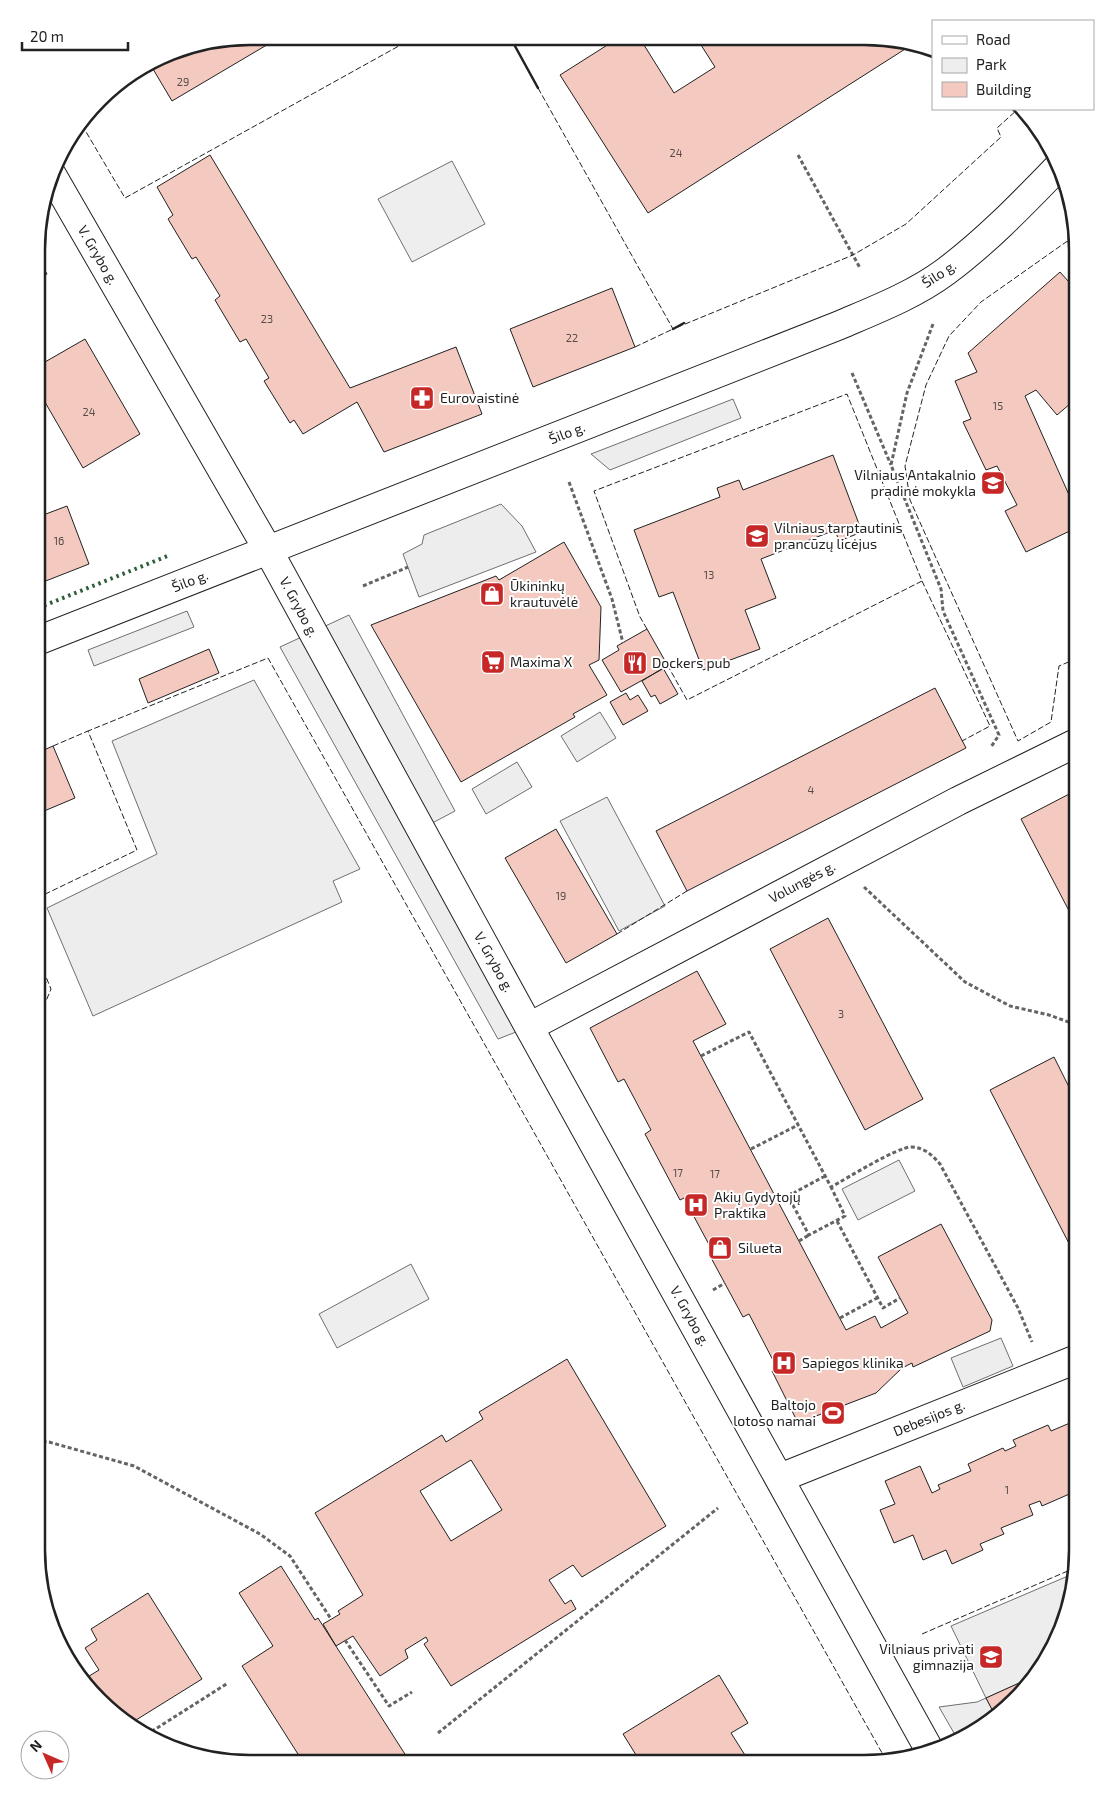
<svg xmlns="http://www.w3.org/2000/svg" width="1114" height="1800" viewBox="0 0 1114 1800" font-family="'Exo 2',sans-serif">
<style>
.green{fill:#eee;stroke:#6f6f6f}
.parking{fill:#ededed;stroke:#6f6f6f}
.building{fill:#f3c9c0;stroke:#222;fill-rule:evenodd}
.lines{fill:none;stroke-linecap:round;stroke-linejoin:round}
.street-casing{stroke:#222;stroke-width:30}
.path{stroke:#646464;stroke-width:3;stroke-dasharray:4 2.5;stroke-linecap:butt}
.street{stroke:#fff;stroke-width:28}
.hedge{stroke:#2f5e38;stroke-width:4;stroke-dasharray:2.5 4;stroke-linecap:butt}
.fence{stroke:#222;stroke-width:1;stroke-dasharray:6 2.5;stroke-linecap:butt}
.wall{stroke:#222;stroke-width:2.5}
.labels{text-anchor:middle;stroke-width:4;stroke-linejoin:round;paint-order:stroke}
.number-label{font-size:11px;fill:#564c4a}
.street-label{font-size:14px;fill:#222;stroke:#fff}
.poi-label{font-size:14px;fill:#222;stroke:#fff;text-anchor:start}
.rim{fill:none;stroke:#222;stroke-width:2.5}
</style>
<rect width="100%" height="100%" fill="#fff"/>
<!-- green -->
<path class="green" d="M 452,161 L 485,224 L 412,262 L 378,199 Z
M 899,1160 L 915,1191 L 858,1220 L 842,1189 Z
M 411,1264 L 429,1299 L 337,1348 L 319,1314 Z"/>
<!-- parking -->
<path class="parking" d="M 733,399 L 741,418 L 610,470 L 591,454 Z
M 501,504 L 522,526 L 536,552 L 419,597 L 403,554 L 422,544 L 424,535 Z
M 187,611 L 194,627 L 94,666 L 88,650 Z
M 349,615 L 455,811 L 421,829 L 529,1027 L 498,1039 L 280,647 Z
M 254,680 L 360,869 L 333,881 L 342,902 L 93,1016 L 47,908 L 157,854 L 112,741 Z
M 600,712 L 616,738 L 577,762 L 561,736 Z
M 517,762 L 532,787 L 486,814 L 472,789 Z
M 607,797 L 665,906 L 619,931 L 560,821 Z
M 1001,1338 L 1013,1366 L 963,1387 L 951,1358 Z
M 1075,1573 L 1062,1632 L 1037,1675 L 986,1698 L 996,1717 L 958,1740 L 939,1707 L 977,1702 L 986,1698 L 951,1626 Z"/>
<!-- building -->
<path class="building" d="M 250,36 L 282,36 L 172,101 L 150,64 L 168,52 Z
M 620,37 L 639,37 L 674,93 L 715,67 L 701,45 L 713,38 L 750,38 L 754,43 L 762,38 L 892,38 L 913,44 L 648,213 L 560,75 Z
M 210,155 L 350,388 L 456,347 L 482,414 L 384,452 L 357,402 L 303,434 L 294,420 L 290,423 L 264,381 L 269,378 L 246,339 L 240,342 L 215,300 L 220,296 L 196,257 L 192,259 L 168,219 L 173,215 L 157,187 Z
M 38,259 L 47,274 L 38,279 Z
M 1060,272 L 1078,292 L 1078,397 L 1057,415 L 1036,390 L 1025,396 L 1078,515 L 1078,527 L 1026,552 L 1005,511 L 1017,505 L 997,466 L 986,470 L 963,422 L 971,419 L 955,381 L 977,372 L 968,353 Z
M 612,288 L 635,347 L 533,387 L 510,329 Z
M 85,339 L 140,434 L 83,468 L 38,390 L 38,366 Z
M 833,455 L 862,532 L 839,541 L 835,530 L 761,559 L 776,598 L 745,610 L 760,649 L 703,670 L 673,592 L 659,597 L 634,530 L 720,497 L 717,488 L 739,480 L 743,490 Z
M 67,506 L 89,564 L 38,584 L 38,517 Z
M 564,542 L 601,607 L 599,660 L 589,665 L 607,695 L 573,714 L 575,717 L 461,782 L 371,625 L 496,576 L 499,580 Z
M 647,629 L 668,666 L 621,692 L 602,660 L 619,650 L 617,646 Z
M 209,649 L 219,673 L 148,703 L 139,679 Z
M 663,668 L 678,694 L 660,704 L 655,695 L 651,697 L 642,681 Z
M 935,688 L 966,748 L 687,891 L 656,831 Z
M 626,693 L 630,700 L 638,695 L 648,711 L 623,725 L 610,702 Z
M 53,746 L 75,798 L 37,814 L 37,753 Z
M 1075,791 L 1078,797 L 1078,928 L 1021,819 Z
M 556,829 L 617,934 L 566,963 L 505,858 Z
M 828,918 L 923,1099 L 865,1130 L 770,949 Z
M 37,958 L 46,983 L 37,986 Z
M 697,971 L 726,1024 L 693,1041 L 846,1330 L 875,1316 L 881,1328 L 908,1313 L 878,1257 L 941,1224 L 992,1320 L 990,1331 L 913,1367 L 912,1363 L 902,1368 L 876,1393 L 803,1421 L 797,1421 L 772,1371 L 777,1368 L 749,1314 L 743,1317 L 709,1254 L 713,1252 L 684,1198 L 680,1200 L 645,1134 L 651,1130 L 624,1079 L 618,1082 L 590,1028 Z
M 1054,1057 L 1077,1103 L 1077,1259 L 990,1090 Z
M 567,1359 L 666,1526 L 582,1577 L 573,1565 L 549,1580 L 565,1604 L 571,1600 L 576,1609 L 451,1686 L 424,1644 L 428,1641 L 426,1637 L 405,1650 L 408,1658 L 380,1676 L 353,1636 L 336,1646 L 323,1624 L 340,1614 L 338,1611 L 363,1595 L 315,1513 L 442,1435 L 446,1442 L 483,1419 L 479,1412 ZM 471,1460 L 502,1510 L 451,1541 L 420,1491 Z
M 1077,1420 L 1077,1499 L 1074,1492 L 1042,1506 L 1040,1501 L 1029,1505 L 1033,1515 L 1001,1528 L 1004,1534 L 980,1544 L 983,1550 L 952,1564 L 946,1550 L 923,1560 L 913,1535 L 894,1543 L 880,1510 L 895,1504 L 885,1481 L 920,1466 L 932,1493 L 940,1489 L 938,1485 L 971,1471 L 968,1464 L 1003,1448 L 1005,1451 L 1016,1446 L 1013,1440 L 1048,1425 L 1051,1431 Z
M 281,1566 L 315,1620 L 318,1618 L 410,1762 L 303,1762 L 242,1666 L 273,1646 L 239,1593 Z
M 148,1593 L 202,1679 L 128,1725 L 120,1719 L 81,1681 L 99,1670 L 85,1648 L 97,1640 L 91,1629 Z
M 719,1675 L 748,1723 L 731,1733 L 750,1763 L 641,1763 L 623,1734 Z
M 1037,1675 L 1034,1680 L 996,1717 L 986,1698 Z"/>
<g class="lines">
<defs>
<path id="street" d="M 52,175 L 268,550 L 529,1027 L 930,1751
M 37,641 L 840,325 C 875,310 914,295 945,272 C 987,241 1024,202 1060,165
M 529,1027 L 958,801 L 1078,742
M 780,1478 L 1077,1359"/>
</defs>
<!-- street casing -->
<use href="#street" class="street-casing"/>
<!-- path -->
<path class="path" d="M 798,155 L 860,268
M 933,324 L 907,393 L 891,465 L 941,589 L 943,611 L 999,735 L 991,747
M 852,373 L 891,465
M 569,482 L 612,599 L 623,643
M 363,586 L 408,567
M 864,887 L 965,982 L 1010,1006 L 1049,1015 L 1077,1025
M 701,1056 L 749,1032 L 831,1187 C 846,1179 897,1147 911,1147 C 924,1147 932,1155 940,1164 L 1018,1308 L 1032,1342
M 751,1149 L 798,1125
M 825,1176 L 788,1196 L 809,1235 L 845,1216 L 831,1187
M 837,1221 L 883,1308 L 900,1298
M 799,1241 L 809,1235
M 713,1290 L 725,1283
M 840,1318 L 877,1298
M 36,1441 L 49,1442 L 134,1466 L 260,1534 L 290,1556 L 331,1619
M 345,1640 L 389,1706 L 412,1692
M 438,1733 L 718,1508
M 146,1735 L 228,1683"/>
<!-- street -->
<use href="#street" class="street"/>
<!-- hedge -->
<path class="hedge" d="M 38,608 L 170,555"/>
<!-- fence -->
<path class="fence" d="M 538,88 L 673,329 L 853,255 L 906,224 L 1001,137 L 997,128 L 1018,109
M 82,125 L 125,198 L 415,37
M 1076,239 L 1066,242 L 981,302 L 949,336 L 926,385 L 905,466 L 910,500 L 1018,741 L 1051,722 L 1059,666 L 1078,658
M 635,347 L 673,329
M 922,581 L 990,726 L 962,741
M 647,629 L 640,617 L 594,491 L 847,394 L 922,581 L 687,700 L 668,666
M 53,746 L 88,731
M 37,898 L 137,850 L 88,731 L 268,658 L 886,1760
M 617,934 L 687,891
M 37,1023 L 51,989 L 37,955
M 922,1634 L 1077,1567"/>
<!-- wall -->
<path class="wall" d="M 510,37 L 538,88
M 673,329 L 684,323"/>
</g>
<!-- icons -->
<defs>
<symbol id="pharmacy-square" viewBox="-11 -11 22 22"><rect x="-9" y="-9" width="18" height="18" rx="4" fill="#c62828" stroke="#fff"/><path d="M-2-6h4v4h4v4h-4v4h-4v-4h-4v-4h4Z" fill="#fff"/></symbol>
<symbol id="school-square" viewBox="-11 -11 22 22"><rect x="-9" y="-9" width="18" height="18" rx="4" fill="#c62828" stroke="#fff"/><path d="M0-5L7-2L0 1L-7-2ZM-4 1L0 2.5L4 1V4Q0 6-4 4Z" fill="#fff"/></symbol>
<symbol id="shop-square" viewBox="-11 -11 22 22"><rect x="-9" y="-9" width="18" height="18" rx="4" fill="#c62828" stroke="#fff"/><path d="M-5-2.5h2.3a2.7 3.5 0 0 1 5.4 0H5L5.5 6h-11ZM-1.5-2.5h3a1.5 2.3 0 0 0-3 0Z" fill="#fff"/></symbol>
<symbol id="supermarket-square" viewBox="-11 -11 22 22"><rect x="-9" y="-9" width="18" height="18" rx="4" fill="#c62828" stroke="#fff"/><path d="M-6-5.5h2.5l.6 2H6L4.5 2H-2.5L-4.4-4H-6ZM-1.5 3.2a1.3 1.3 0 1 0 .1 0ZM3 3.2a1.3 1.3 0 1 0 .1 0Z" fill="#fff"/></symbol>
<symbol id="restaurant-square" viewBox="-11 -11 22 22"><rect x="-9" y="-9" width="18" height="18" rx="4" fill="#c62828" stroke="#fff"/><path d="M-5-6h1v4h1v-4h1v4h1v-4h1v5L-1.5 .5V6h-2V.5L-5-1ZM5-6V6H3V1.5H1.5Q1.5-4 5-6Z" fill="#fff"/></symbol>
<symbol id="hospital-square" viewBox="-11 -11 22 22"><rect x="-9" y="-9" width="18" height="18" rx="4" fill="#c62828" stroke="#fff"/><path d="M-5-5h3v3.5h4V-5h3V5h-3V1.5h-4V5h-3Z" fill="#fff"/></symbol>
<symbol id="stadium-square" viewBox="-11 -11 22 22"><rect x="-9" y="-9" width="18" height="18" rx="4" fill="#c62828" stroke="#fff"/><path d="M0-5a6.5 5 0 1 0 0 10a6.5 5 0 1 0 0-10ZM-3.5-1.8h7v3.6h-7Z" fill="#fff"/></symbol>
</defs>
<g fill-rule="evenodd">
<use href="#pharmacy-square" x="408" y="384" width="28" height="28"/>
<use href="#school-square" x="979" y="469" width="28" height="28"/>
<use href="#school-square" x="743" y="522" width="28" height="28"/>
<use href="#shop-square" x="478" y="580" width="28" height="28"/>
<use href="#supermarket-square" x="479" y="648" width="28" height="28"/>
<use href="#restaurant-square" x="621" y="649" width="28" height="28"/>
<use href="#hospital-square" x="682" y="1191" width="28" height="28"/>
<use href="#shop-square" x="706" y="1234" width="28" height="28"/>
<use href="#hospital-square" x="770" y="1349" width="28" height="28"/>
<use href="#stadium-square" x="819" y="1399" width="28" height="28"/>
<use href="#school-square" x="977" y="1643" width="28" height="28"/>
</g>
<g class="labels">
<!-- number labels -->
<g class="number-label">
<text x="183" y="86">29</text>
<text x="676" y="157">24</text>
<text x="267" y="323">23</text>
<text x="572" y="342">22</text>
<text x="998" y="410">15</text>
<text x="89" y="416">24</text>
<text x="59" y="545">16</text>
<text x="709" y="579">13</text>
<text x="811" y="794">4</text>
<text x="561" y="900">19</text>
<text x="841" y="1018">3</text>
<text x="678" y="1177">17</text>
<text x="715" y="1178">17</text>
<text x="1007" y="1494">1</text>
</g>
<!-- street labels -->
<g class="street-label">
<text transform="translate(98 255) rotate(60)" y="5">V. Grybo g.</text>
<text transform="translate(939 274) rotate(-33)" y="5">Šilo g.</text>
<text transform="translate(567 433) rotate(-21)" y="5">Šilo g.</text>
<text transform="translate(190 581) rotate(-21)" y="5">Šilo g.</text>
<text transform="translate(299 607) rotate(62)" y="5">V. Grybo g.</text>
<text transform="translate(802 882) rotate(-28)" y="5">Volungės g.</text>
<text transform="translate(494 962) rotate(61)" y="5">V. Grybo g.</text>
<text transform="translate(690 1316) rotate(61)" y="5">V. Grybo g.</text>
<text transform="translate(929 1418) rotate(-22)" y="5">Debesijos g.</text>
</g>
<!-- poi labels -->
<g class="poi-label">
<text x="440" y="403">Eurovaistinė</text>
<text x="976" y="480" text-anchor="end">Vilniaus Antakalnio<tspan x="976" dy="16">pradinė mokykla</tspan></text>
<text x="774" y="533">Vilniaus tarptautinis<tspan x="774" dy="16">prancūzų licėjus</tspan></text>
<text x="510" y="591">Ūkininkų<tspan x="510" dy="16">krautuvėlė</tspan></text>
<text x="510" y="667">Maxima X</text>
<text x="652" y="668">Dockers pub</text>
<text x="714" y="1202">Akių Gydytojų<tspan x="714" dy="16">Praktika</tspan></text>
<text x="738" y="1253">Silueta</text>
<text x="802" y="1368">Sapiegos klinika</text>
<text x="816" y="1410" text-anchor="end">Baltojo<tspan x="816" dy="16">lotoso namai</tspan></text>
<text x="974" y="1654" text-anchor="end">Vilniaus privati<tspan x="974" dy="16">gimnazija</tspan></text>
</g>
</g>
<!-- crop -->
<path d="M0 0H1114V1800H0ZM250 45H864A205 205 0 0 1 1069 250V1550A205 205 0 0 1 864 1755H250A205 205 0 0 1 45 1550V250A205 205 0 0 1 250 45Z" fill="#fff" fill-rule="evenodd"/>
<path class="rim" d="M250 45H864A205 205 0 0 1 1069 250V1550A205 205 0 0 1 864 1755H250A205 205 0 0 1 45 1550V250A205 205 0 0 1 250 45Z"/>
<!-- legend -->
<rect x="932" y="20" width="162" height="90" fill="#ffffff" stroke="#a7a7a7"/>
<rect x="942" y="36" width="25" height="8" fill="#ffffff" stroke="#a7a7a7"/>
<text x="976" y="45" font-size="15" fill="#222222">Road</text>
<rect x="942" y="58" width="25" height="15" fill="#eeeeee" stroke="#a7a7a7"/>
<text x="976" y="70" font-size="15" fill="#222222">Park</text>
<rect x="942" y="82" width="25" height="15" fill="#f3c9c0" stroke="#a7a7a7"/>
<text x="976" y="95" font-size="15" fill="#222222">Building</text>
<!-- north arrow -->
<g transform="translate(45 1755) rotate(315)"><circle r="24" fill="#ffffff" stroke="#a7a7a7"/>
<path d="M0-4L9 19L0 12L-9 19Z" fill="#c62828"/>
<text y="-8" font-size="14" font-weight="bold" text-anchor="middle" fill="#222222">N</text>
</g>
<!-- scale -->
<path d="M22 42v8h106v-8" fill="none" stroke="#222222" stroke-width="2.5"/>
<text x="30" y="42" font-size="15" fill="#222222" stroke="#ffffff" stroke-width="4" paint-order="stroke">20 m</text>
</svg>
